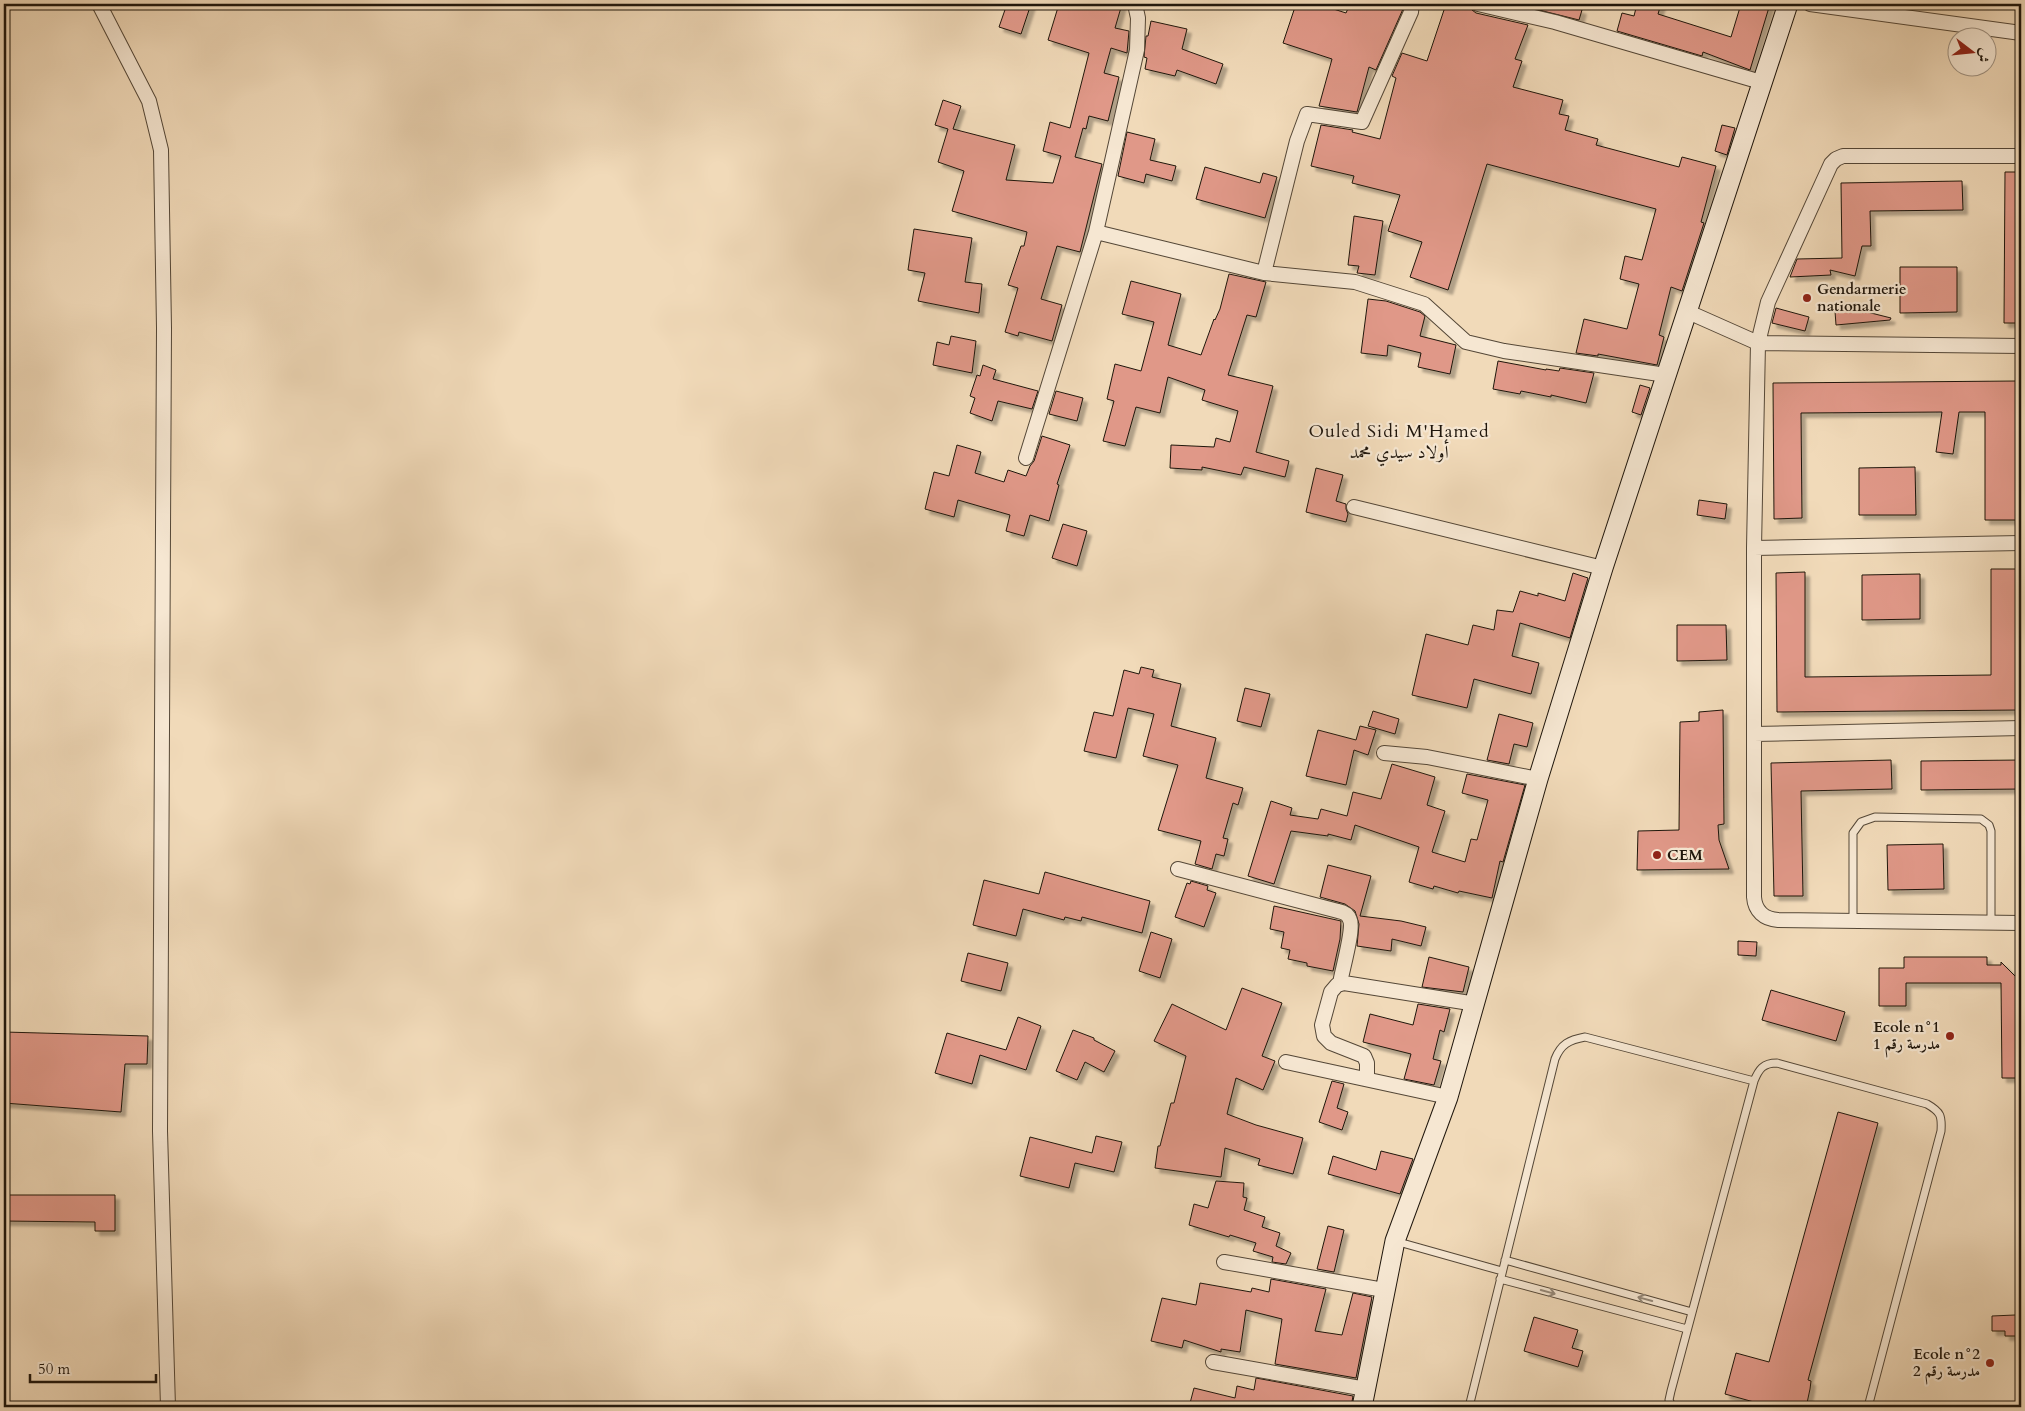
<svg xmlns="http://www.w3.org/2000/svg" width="2025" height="1411" viewBox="0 0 2025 1411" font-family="Cardo,Amiri,serif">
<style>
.building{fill:#e09888;stroke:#1f160c;filter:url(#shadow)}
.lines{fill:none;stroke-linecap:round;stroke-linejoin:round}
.lane-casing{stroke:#544737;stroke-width:9}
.street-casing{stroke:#544737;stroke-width:16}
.secondary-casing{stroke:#1f160c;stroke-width:21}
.lane{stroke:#f6e7d2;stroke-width:7}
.street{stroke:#f6e7d2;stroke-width:14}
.secondary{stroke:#f6e7d2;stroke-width:19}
.oneway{stroke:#958979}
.poi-dot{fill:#8f2418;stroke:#f6e7d2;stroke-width:2}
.labels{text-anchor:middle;stroke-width:4.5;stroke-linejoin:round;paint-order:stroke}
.poi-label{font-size:15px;font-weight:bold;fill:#1f160c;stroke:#f6e7d2;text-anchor:start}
.quarter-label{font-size:18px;letter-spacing:1px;fill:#1f160c;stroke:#f6e7d2}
</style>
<defs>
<filter id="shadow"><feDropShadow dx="4.5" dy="4.5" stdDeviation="1" flood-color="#0004"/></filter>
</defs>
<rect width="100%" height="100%" fill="#f1dab9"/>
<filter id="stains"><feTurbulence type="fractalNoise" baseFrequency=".004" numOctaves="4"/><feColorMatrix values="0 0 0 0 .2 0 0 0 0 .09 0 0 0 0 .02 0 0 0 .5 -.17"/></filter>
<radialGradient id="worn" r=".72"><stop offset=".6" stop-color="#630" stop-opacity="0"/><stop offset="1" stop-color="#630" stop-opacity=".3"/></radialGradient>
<!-- building -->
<path class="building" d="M 1007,4 L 1031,4 L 1021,34 L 999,27 Z
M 1059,4 L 1122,4 L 1115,28 L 1129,31 L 1127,53 L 1111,48 L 1104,73 L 1119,77 L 1108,121 L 1089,116 L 1086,129 L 1083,128 L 1075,157 L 1102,164 L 1080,252 L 1057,246 L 1041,299 L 1062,305 L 1052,341 L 1019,332 L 1018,336 L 1005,332 L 1018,288 L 1008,285 L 1021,246 L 1024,246 L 1027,232 L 952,211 L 964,171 L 938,162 L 948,129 L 935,125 L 943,100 L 961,106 L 953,129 L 1015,145 L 1006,180 L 1053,183 L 1061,156 L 1043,151 L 1050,122 L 1070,128 L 1089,53 L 1048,40 Z
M 1296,4 L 1318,4 L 1346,13 L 1350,4 L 1391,4 L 1403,9 L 1376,70 L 1369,67 L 1357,112 L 1319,106 L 1332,59 L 1283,43 Z
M 1446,4 L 1469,4 L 1472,10 L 1476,13 L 1528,25 L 1515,59 L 1522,61 L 1513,87 L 1563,100 L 1559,114 L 1569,116 L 1565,130 L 1598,139 L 1596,145 L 1679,167 L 1682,157 L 1716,166 L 1701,222 L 1704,223 L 1682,291 L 1671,287 L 1659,335 L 1664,337 L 1657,365 L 1598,354 L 1598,356 L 1576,353 L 1584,319 L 1627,329 L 1639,284 L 1620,279 L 1625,256 L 1642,260 L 1656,209 L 1487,164 L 1448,290 L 1410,277 L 1422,242 L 1388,231 L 1400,195 L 1352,183 L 1354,176 L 1311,166 L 1321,125 L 1353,130 L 1352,132 L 1380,139 L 1396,78 L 1392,76 L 1402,53 L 1427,61 Z
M 1515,4 L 1563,4 L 1582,10 L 1579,20 Z
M 1637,4 L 1661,4 L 1658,14 L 1731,37 L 1741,4 L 1770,4 L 1750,70 L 1703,52 L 1702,56 L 1617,31 L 1622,13 L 1634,16 Z
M 1151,21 L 1187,29 L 1182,49 L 1223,64 L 1216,84 L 1177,70 L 1175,76 L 1145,69 L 1147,58 L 1144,57 L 1146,36 L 1148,36 Z
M 1722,125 L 1735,128 L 1727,155 L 1715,151 Z
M 1127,132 L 1155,139 L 1150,160 L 1176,166 L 1172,181 L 1146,174 L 1144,183 L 1118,176 Z
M 1205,167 L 1260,183 L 1263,173 L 1277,177 L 1265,218 L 1196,199 Z
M 2005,172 L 2021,172 L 2021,323 L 2004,323 Z
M 1962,181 L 1963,210 L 1870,211 L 1871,246 L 1862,246 L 1855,276 L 1830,270 L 1831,275 L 1790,277 L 1797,259 L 1842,258 L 1841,183 Z
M 1354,216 L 1383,221 L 1375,275 L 1357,273 L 1359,266 L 1348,265 Z
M 914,229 L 972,238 L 965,282 L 982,284 L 979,313 L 918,301 L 925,273 L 908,270 Z
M 1900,267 L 1957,267 L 1957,312 L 1900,313 Z
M 1229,274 L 1266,282 L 1256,317 L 1247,315 L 1228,375 L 1273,386 L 1256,452 L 1289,461 L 1285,477 L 1244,467 L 1241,475 L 1202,467 L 1202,470 L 1170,468 L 1171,445 L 1214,447 L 1216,438 L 1230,442 L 1238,411 L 1202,400 L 1205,390 L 1168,377 L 1160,413 L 1136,407 L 1125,446 L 1103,441 L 1114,401 L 1107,399 L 1115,364 L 1141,371 L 1154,322 L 1122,314 L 1131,281 L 1181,294 L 1168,345 L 1201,355 L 1214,319 L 1215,320 L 1220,309 Z
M 1368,299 L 1386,301 L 1420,312 L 1425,316 L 1420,336 L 1456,345 L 1450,374 L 1418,367 L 1421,353 L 1388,345 L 1387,356 L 1361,353 Z
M 1776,308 L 1809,317 L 1805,331 L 1772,323 Z
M 1855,309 L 1891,318 L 1890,320 L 1836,325 L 1835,311 Z
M 951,336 L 976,341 L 972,373 L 933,365 L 937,342 L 949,345 Z
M 1498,361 L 1546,370 L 1546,369 L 1559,371 L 1560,368 L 1594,373 L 1586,403 L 1551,395 L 1551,397 L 1521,391 L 1520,394 L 1493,389 Z
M 983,365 L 996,370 L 993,379 L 1038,391 L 1032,409 L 998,401 L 992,421 L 970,413 L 975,398 L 970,396 L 977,375 L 980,376 Z
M 2016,381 L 2016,520 L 1985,520 L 1985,412 L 1959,412 L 1953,454 L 1936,452 L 1942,412 L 1801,413 L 1802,518 L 1774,519 L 1773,383 Z
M 1640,385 L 1650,388 L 1641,415 L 1632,412 Z
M 1056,391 L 1083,398 L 1077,421 L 1049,414 Z
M 1042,436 L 1070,445 L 1057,484 L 1059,485 L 1049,521 L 1030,515 L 1024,536 L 1006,531 L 1010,515 L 958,500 L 954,517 L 925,509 L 934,472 L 949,476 L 957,445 L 981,452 L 975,473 L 1004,482 L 1008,470 L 1026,476 L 1030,466 L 1034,461 Z
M 1915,467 L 1916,515 L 1859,515 L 1859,468 Z
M 1316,468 L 1343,475 L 1336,501 L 1346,504 L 1346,509 L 1348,514 L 1346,522 L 1306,512 Z
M 1699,500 L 1727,504 L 1725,519 L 1697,515 Z
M 1063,524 L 1087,531 L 1077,566 L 1052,558 Z
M 1991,569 L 2018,569 L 2019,710 L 1777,712 L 1776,573 L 1805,572 L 1805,677 L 1991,675 Z
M 1573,573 L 1588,578 L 1570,638 L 1520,623 L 1512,656 L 1539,663 L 1531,694 L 1474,679 L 1467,708 L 1412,695 L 1426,634 L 1468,645 L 1473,625 L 1494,630 L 1497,610 L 1513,612 L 1520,591 L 1538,596 L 1538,593 L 1565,601 Z
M 1920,574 L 1920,619 L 1862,620 L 1862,575 Z
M 1677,625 L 1726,625 L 1727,660 L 1677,661 Z
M 1141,667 L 1154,670 L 1152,677 L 1181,684 L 1171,726 L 1216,738 L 1206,778 L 1243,788 L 1238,805 L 1233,803 L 1223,838 L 1228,839 L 1224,856 L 1216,854 L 1212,869 L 1195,864 L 1201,841 L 1158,830 L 1178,765 L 1143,756 L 1154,714 L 1128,708 L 1116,758 L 1084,751 L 1094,712 L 1113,716 L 1124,670 L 1139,674 Z
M 1245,688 L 1270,694 L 1261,727 L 1237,721 Z
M 1723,710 L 1724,824 L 1718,825 L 1719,840 L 1729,869 L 1637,870 L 1638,831 L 1679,830 L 1680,722 L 1699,721 L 1699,712 Z
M 1373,711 L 1399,719 L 1395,734 L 1368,726 Z
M 1499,714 L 1533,723 L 1527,747 L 1514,744 L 1509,764 L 1487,760 Z
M 1360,726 L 1376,730 L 1368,755 L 1354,750 L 1346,785 L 1306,776 L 1318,730 L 1356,740 Z
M 1891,760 L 1892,789 L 1801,791 L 1803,896 L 1774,896 L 1771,763 Z
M 2021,760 L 2021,789 L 1921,790 L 1921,761 Z
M 1392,764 L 1435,777 L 1427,805 L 1445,811 L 1432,852 L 1465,862 L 1471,839 L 1477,840 L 1488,800 L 1462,793 L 1467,774 L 1525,785 L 1503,862 L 1500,861 L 1492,898 L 1459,891 L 1458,893 L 1434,886 L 1433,889 L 1409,882 L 1419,847 L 1355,825 L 1351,840 L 1328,834 L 1328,836 L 1291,831 L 1274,884 L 1248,876 L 1271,801 L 1292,808 L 1290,815 L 1318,819 L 1321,809 L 1347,816 L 1353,792 L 1381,799 Z
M 1943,844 L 1944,889 L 1888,890 L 1887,845 Z
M 1328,865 L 1371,876 L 1360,916 L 1401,921 L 1426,927 L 1421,946 L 1392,939 L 1391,951 L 1357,946 L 1359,924 L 1355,911 L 1345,904 L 1320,897 Z
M 1045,872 L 1150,901 L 1142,933 L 1082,917 L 1081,921 L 1065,917 L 1064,920 L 1023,909 L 1016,936 L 973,925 L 984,880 L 1039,894 Z
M 1191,881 L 1208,886 L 1207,890 L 1216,893 L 1204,927 L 1175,917 L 1187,883 L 1190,884 Z
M 1274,906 L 1341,921 L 1340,939 L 1333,971 L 1307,966 L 1307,963 L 1288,959 L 1290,950 L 1281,948 L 1284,932 L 1270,929 Z
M 1151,932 L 1172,939 L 1160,978 L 1139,971 Z
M 1738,941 L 1757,942 L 1756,956 L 1738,955 Z
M 968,953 L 1008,963 L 1001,991 L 961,981 Z
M 1429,957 L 1469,967 L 1463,992 L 1422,987 Z
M 1904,957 L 1987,957 L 1987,965 L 2001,965 L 2001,962 L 2021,982 L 2020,1078 L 2002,1078 L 2001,983 L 1906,983 L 1906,1006 L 1879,1006 L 1879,968 L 1904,968 Z
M 1242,988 L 1282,1003 L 1262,1056 L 1275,1061 L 1263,1090 L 1236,1078 L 1227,1114 L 1256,1125 L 1303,1138 L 1293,1174 L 1258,1165 L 1260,1159 L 1225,1148 L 1221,1177 L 1155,1168 L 1158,1146 L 1160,1146 L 1171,1103 L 1174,1103 L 1186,1056 L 1154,1041 L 1172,1004 L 1226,1030 Z
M 1771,990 L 1845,1012 L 1836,1041 L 1762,1020 Z
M 1418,1004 L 1450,1009 L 1444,1032 L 1440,1030 L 1433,1059 L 1441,1061 L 1434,1085 L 1404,1079 L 1411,1054 L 1363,1042 L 1370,1014 L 1413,1025 Z
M 1018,1017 L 1041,1026 L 1026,1070 L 980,1055 L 972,1084 L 935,1073 L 947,1033 L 1006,1050 Z
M 1073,1030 L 1094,1038 L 1094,1040 L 1115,1051 L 1104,1072 L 1085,1062 L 1077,1080 L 1056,1071 Z
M 4,1032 L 148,1036 L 147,1064 L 125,1064 L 121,1112 L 4,1103 Z
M 1332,1081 L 1344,1084 L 1337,1108 L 1348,1112 L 1342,1130 L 1319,1122 Z
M 1838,1112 L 1878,1123 L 1808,1380 L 1811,1381 L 1810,1389 L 1807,1403 L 1804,1407 L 1772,1407 L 1725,1394 L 1736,1353 L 1769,1362 Z
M 1096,1136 L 1122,1142 L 1114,1172 L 1075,1163 L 1069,1188 L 1020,1176 L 1030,1137 L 1092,1153 Z
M 1381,1151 L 1413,1159 L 1400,1194 L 1328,1174 L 1333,1156 L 1376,1170 Z
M 1216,1181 L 1244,1183 L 1243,1197 L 1247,1198 L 1244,1210 L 1265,1217 L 1262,1227 L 1280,1233 L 1276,1246 L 1291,1253 L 1286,1264 L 1272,1262 L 1273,1257 L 1253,1251 L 1256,1243 L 1230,1235 L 1229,1237 L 1189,1225 L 1194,1204 L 1208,1208 Z
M 4,1195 L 115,1195 L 115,1231 L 95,1231 L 95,1222 L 4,1221 Z
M 1328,1226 L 1344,1230 L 1334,1272 L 1317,1269 Z
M 1271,1279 L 1326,1289 L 1315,1331 L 1342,1335 L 1353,1293 L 1372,1297 L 1356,1378 L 1275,1364 L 1282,1319 L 1246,1310 L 1240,1352 L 1221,1349 L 1221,1352 L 1184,1340 L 1182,1348 L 1151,1341 L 1162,1298 L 1196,1305 L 1200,1283 L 1251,1292 L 1252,1288 L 1269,1292 Z
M 2015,1315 L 2021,1316 L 2021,1336 L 2005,1336 L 2005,1331 L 1992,1331 L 1992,1316 Z
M 1534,1317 L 1578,1330 L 1572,1348 L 1583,1351 L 1578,1367 L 1524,1351 Z
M 1256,1378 L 1353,1396 L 1351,1407 L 1264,1407 L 1250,1405 L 1250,1407 L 1189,1407 L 1194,1388 L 1235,1398 L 1237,1386 L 1254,1390 Z"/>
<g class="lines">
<defs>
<path id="lane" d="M 1853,921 L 1853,833 L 1861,822 L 1875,817 L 1981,819 L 1989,825 L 1991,831 L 1991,923
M 1395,1241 L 1502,1271
M 1505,1260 L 1692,1312
M 1500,1279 L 1687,1329
M 1469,1407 L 1555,1059 C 1561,1044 1569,1040 1585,1037 L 1754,1081
M 1676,1407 L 1672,1406 L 1669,1400 L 1671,1391 L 1754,1081 C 1759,1069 1763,1063 1777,1063 L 1927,1104 C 1941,1112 1942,1116 1941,1131 L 1868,1407"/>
<path id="street" d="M 99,4 L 149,101 L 161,150 L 164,328 L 160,1131 L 168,1407
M 1478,4 L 1555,22 L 1761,82
M 1810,4 L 2021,33
M 2021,156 L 1843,156 L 1836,159 L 1831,164 L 1768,302 L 1758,343 L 1754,548 L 1754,897 C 1755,911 1764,919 1778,920 L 2021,923
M 1096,232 L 1264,273 L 1355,282 L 1424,304 L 1466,342 L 1504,351 L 1666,375
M 1264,273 L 1297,141 L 1307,114 L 1362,122 L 1411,12 L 1412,4
M 1686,311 L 1758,343 L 2021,346
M 1026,458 L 1096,232 L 1137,50 L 1138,18 L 1135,4
M 1354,507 L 1603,568
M 1754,548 L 2021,543
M 1754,734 L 2021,728
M 1384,753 L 1427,757 L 1538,779
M 1178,869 L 1338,911 C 1344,912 1348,914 1350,920 C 1354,929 1342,971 1340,983
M 1286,1062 L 1448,1097
M 1367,1079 L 1367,1063 L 1364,1056 L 1331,1043 L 1324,1036 L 1322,1025 L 1331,992 L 1337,985 L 1344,983 L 1476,1004
M 1224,1262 L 1384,1290
M 1213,1362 L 1366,1389"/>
<path id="secondary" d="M 1362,1407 L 1395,1241 L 1448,1097 L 1538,779 L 1603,568 L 1788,4"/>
</defs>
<!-- lane casing -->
<use href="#lane" class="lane-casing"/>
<!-- street casing -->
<use href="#street" class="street-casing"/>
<!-- secondary casing -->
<use href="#secondary" class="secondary-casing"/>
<!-- lane -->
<use href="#lane" class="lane"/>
<!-- street -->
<use href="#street" class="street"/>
<!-- secondary -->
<use href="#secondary" class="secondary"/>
</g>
<!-- one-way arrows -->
<defs><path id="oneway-shaft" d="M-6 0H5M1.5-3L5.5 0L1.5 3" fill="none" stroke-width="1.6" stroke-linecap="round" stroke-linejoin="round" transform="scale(1.25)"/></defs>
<g class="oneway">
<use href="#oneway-shaft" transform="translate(1548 1292) rotate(15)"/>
<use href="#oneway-shaft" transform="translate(1645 1299) rotate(-165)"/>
</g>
<!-- markers -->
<g class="poi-dot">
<circle cx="1807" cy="298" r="5"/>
<circle cx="1657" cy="855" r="5"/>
<circle cx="1950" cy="1036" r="5"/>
<circle cx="1990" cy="1363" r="5"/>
</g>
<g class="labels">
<!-- poi labels -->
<g class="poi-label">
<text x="1817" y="294">Gendarmerie<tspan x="1817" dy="17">nationale</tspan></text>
<text x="1667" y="860">CEM</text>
<text x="1940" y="1032" text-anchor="end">Ecole n°1<tspan x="1940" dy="17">مدرسة رقم 1</tspan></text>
<text x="1980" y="1359" text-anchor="end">Ecole n°2<tspan x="1980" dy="17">مدرسة رقم 2</tspan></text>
</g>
<!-- quarter labels -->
<g class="quarter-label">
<text x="1399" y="437">Ouled Sidi M'Hamed<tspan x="1399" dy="21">أولاد سيدي محمد</tspan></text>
</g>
</g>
<!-- margin -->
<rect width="2025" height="1411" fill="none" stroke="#f1dab9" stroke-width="20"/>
<rect x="5" y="5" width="2015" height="1401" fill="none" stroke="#1f160c" stroke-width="2.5"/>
<rect x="10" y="10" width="2005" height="1391" fill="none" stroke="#1f160c"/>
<!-- north arrow -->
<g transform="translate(1972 52) rotate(106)"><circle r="24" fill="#f6e7d2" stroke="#a09383"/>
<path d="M0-4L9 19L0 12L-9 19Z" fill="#8f2418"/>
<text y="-8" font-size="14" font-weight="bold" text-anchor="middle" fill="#1f160c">ش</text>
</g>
<!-- scale -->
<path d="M30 1374v8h126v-8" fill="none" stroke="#1f160c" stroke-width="2.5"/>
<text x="38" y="1374" font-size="15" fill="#1f160c" stroke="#f6e7d2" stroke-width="4" paint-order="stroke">50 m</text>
<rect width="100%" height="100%" filter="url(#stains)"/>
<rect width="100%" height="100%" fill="url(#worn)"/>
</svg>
